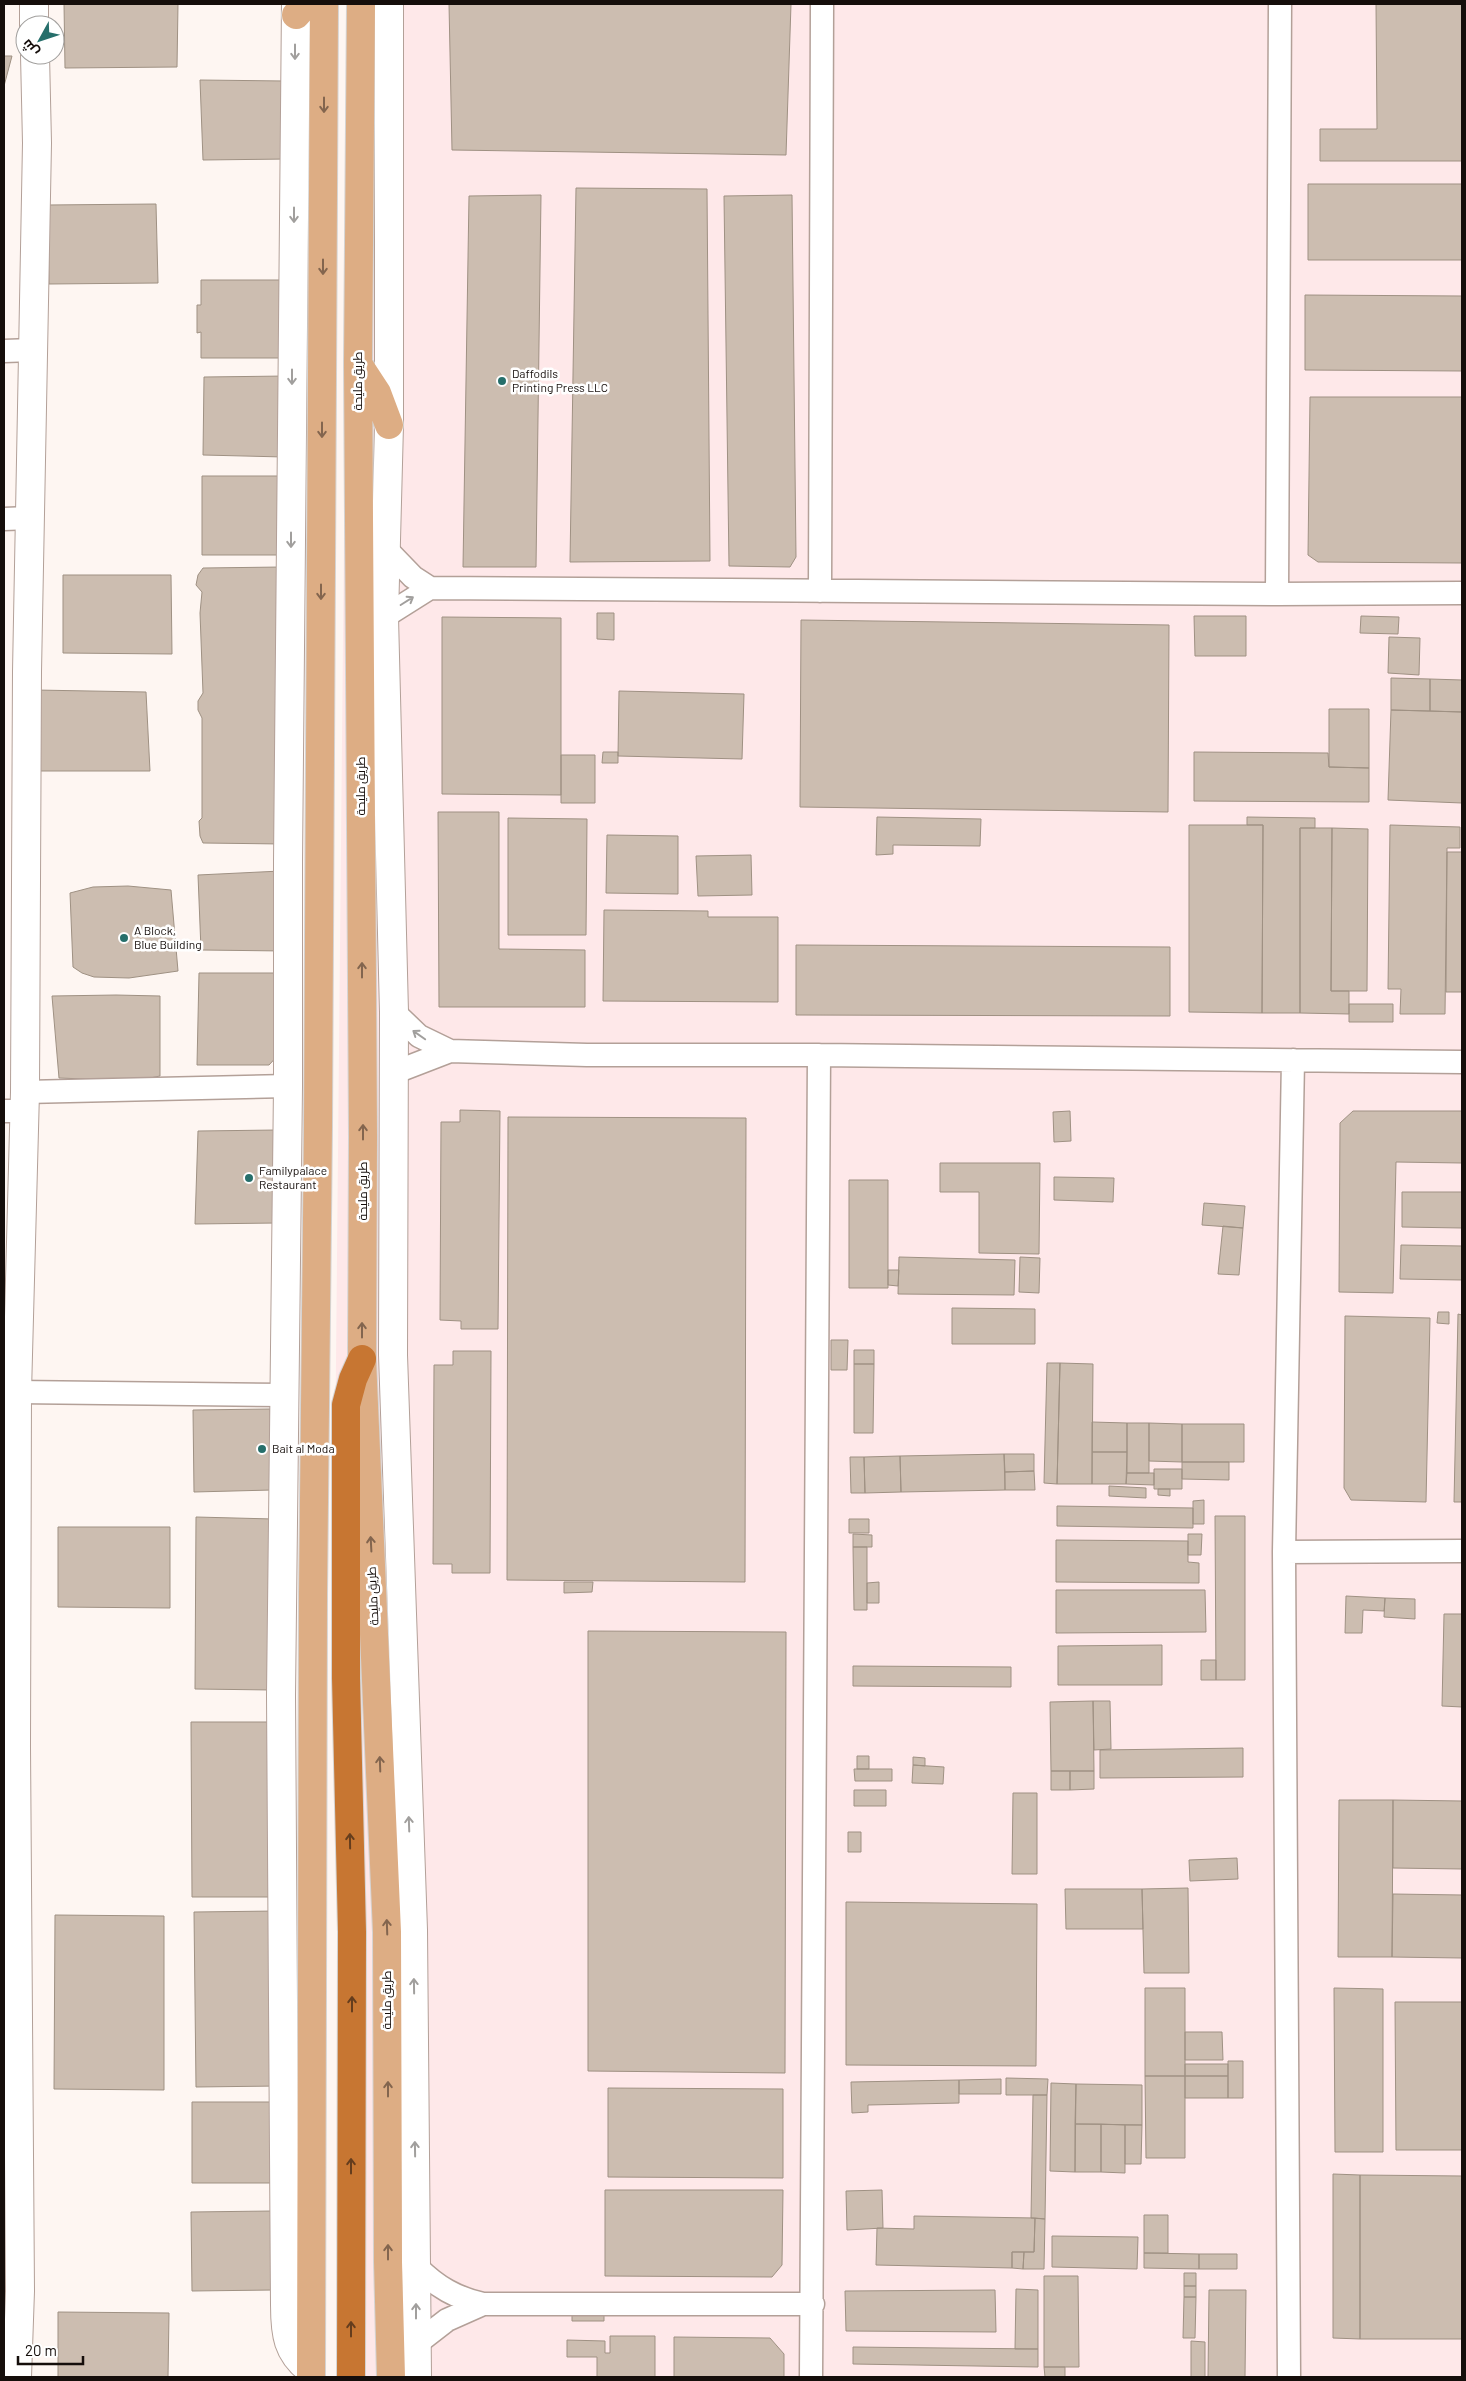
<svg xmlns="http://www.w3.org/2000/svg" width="1466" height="2381" viewBox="0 0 1466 2381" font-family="Barlow,Cairo,sans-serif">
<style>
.industrial{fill:#fee8e9}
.building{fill:#ccbdb0;stroke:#9f9183}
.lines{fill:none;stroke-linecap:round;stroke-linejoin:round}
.street-casing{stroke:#b3a098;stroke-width:25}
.secondary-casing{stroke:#b3a098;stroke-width:30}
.primary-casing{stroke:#d5d4d3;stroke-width:30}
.highway-casing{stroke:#d5d4d3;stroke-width:30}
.street{stroke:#fff;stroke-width:22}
.secondary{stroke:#fff;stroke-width:28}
.primary{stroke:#ddad84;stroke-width:28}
.highway{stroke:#c77632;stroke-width:28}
.oneway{stroke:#a19f9d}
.oneway2{stroke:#83654e}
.oneway3{stroke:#653d1d}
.poi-dot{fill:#266f6b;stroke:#fff;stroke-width:2}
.labels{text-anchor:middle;stroke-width:5;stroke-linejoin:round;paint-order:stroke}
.poi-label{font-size:12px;fill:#150e0b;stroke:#fff;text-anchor:start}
.street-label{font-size:12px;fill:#150e0b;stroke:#fff}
</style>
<rect width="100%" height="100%" fill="#fef6f2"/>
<!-- industrial -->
<path class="industrial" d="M 346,4 L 1462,4 L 1462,2377 L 343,2377 L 335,1465 L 347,223 Z"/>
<!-- building -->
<path class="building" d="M 64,4 L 178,4 L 177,67 L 65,68 Z
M 449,4 L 791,4 L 786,155 L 452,150 Z
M 1376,4 L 1462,4 L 1462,161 L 1320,161 L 1320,129 L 1377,129 Z
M 4,56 L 12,56 L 4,86 Z
M 200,80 L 285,81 L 288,159 L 203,160 Z
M 1308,184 L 1462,184 L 1462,260 L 1308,260 Z
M 576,188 L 707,189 L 710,561 L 570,562 Z
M 541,195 L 536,567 L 463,567 L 469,196 Z
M 792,195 L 796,557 L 790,567 L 729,566 L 724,196 Z
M 156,204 L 158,283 L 49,284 L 48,205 Z
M 201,280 L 285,280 L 285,358 L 201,358 L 201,332 L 197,333 L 197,305 L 201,305 Z
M 1305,295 L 1462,296 L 1462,371 L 1305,370 Z
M 287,376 L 284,457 L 203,455 L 204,377 Z
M 1310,397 L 1462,397 L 1462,563 L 1318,562 L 1308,555 Z
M 202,476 L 282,476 L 282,555 L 202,555 Z
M 282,567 L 282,844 L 203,843 L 200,836 L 199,821 L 202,818 L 202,718 L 198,710 L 198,701 L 203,693 L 200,613 L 202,592 L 196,585 L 198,575 L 203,568 Z
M 63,575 L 171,575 L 172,654 L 63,653 Z
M 597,613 L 614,613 L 614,640 L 597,639 Z
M 1194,616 L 1246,616 L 1246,656 L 1195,656 Z
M 1361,616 L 1399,617 L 1398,634 L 1360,633 Z
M 442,617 L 561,618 L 561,795 L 442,794 Z
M 801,620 L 1169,625 L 1168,812 L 800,807 Z
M 1389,637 L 1420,638 L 1419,675 L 1388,673 Z
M 1391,678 L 1430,679 L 1430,711 L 1391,710 Z
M 1430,679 L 1462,680 L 1462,712 L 1430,711 Z
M 35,690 L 146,692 L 150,771 L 36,771 Z
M 619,691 L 744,694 L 742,759 L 618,756 Z
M 1329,709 L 1369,709 L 1369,768 L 1329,767 Z
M 1391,710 L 1462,712 L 1462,803 L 1388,800 Z
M 603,752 L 618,752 L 618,763 L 602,763 Z
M 1194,752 L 1328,753 L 1329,767 L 1369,768 L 1369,802 L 1194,801 Z
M 561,755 L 595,755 L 595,803 L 561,803 Z
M 438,812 L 499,812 L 499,949 L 585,950 L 585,1007 L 439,1007 Z
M 877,817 L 981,819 L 980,846 L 893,845 L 893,854 L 876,855 Z
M 1247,817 L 1315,818 L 1315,828 L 1300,828 L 1300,1013 L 1262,1013 L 1263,825 L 1247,825 Z
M 508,818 L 587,819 L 586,935 L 508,935 Z
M 1189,825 L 1263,825 L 1262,1013 L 1189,1012 Z
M 1390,825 L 1460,827 L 1460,848 L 1447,848 L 1445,1014 L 1400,1014 L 1401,989 L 1388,989 Z
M 1300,828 L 1332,828 L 1331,991 L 1349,991 L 1349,1014 L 1300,1013 Z
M 1332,828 L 1368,829 L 1367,991 L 1331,991 Z
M 607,835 L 678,836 L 678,894 L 606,893 Z
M 1447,852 L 1462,852 L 1462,992 L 1446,992 Z
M 751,855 L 752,895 L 698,896 L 696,856 Z
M 281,871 L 284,951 L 201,950 L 198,875 Z
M 128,886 L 171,890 L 178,971 L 129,978 L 94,977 L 82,973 L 73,967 L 70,893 L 93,887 Z
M 604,910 L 708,911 L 708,917 L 778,917 L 778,1002 L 603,1001 Z
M 796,945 L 1170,947 L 1170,1016 L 796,1015 Z
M 199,973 L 278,973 L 281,1052 L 269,1065 L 197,1065 Z
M 116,995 L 160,996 L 160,1076 L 135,1081 L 59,1078 L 52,996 Z
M 1349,1004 L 1393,1004 L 1393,1022 L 1349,1022 Z
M 460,1110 L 500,1111 L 498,1329 L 461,1329 L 461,1321 L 440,1320 L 441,1122 L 460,1122 Z
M 1070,1111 L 1071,1141 L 1054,1142 L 1053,1112 Z
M 1353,1111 L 1462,1111 L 1462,1163 L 1396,1162 L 1393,1293 L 1339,1292 L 1340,1123 Z
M 508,1117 L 746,1118 L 745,1582 L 507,1580 Z
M 277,1130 L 277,1223 L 195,1224 L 198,1131 Z
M 940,1163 L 1040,1163 L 1039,1254 L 979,1253 L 979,1192 L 940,1192 Z
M 1054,1177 L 1114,1178 L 1113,1202 L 1054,1200 Z
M 849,1180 L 888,1180 L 888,1288 L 849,1288 Z
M 1402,1192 L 1462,1192 L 1462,1228 L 1402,1227 Z
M 1204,1203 L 1245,1206 L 1243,1228 L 1202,1225 Z
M 1223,1226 L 1243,1228 L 1239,1275 L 1218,1274 Z
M 1401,1245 L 1462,1246 L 1462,1280 L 1400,1279 Z
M 899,1257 L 1015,1260 L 1014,1295 L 898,1294 Z
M 1020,1257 L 1040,1258 L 1039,1293 L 1019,1292 Z
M 888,1270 L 899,1270 L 898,1286 L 888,1285 Z
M 952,1308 L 1035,1309 L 1035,1344 L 952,1344 Z
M 1438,1312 L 1449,1312 L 1449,1324 L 1437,1323 Z
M 1458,1314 L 1462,1315 L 1462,1502 L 1454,1502 Z
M 1345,1316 L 1430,1318 L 1426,1502 L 1351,1500 L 1344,1488 Z
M 831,1340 L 848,1340 L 847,1370 L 831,1370 Z
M 854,1350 L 874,1350 L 874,1364 L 854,1364 Z
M 453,1351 L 491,1351 L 490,1573 L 452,1573 L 452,1564 L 433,1564 L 434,1365 L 453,1365 Z
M 1047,1363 L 1060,1363 L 1057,1484 L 1044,1483 Z
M 1060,1363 L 1093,1364 L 1092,1484 L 1057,1484 Z
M 854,1364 L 874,1364 L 873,1433 L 854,1433 Z
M 270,1409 L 272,1490 L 194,1492 L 193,1410 Z
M 1092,1422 L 1127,1423 L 1127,1452 L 1092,1452 Z
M 1127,1423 L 1149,1423 L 1149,1473 L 1127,1473 Z
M 1149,1423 L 1182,1424 L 1182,1462 L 1149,1461 Z
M 1182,1424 L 1244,1424 L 1244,1462 L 1182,1462 Z
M 1092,1452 L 1127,1452 L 1126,1484 L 1092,1484 Z
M 1004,1454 L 1034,1454 L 1034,1471 L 1005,1472 Z
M 1004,1454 L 1005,1490 L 901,1492 L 900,1456 Z
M 900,1456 L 901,1492 L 865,1493 L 864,1457 Z
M 850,1457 L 864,1457 L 865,1493 L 851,1493 Z
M 1182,1462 L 1229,1462 L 1229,1480 L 1182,1479 Z
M 1154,1469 L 1182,1469 L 1182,1489 L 1154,1489 Z
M 1034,1471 L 1035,1490 L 1005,1490 L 1005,1472 Z
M 1127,1473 L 1154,1473 L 1154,1485 L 1126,1484 Z
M 1109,1486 L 1146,1488 L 1146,1498 L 1109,1496 Z
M 1158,1489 L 1170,1489 L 1170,1496 L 1158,1495 Z
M 1204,1500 L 1204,1524 L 1193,1524 L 1193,1501 Z
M 1057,1506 L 1193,1508 L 1193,1528 L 1057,1526 Z
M 1215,1516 L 1245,1516 L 1245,1680 L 1216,1680 Z
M 196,1517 L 273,1519 L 272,1690 L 195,1689 Z
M 849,1519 L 869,1519 L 869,1533 L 849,1533 Z
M 58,1527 L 170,1527 L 170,1608 L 58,1607 Z
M 853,1534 L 872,1535 L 872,1547 L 853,1547 Z
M 1188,1534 L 1202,1534 L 1201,1555 L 1188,1555 Z
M 1056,1540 L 1188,1541 L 1188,1562 L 1199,1563 L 1199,1583 L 1056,1582 Z
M 853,1547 L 867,1547 L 867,1610 L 854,1610 Z
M 564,1582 L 593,1582 L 592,1592 L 564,1593 Z
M 879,1582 L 879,1603 L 867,1603 L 867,1583 Z
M 1056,1590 L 1205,1590 L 1206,1632 L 1056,1633 Z
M 1346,1596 L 1385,1598 L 1384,1611 L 1363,1610 L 1362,1633 L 1345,1633 Z
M 1385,1598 L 1415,1599 L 1415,1619 L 1384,1617 Z
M 1444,1614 L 1462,1614 L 1462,1707 L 1442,1706 Z
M 588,1631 L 786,1632 L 785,2073 L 588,2071 Z
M 1162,1645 L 1162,1685 L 1058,1685 L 1058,1646 Z
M 1201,1660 L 1216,1660 L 1216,1680 L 1201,1680 Z
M 853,1666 L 1011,1667 L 1011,1687 L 853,1686 Z
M 1093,1701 L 1094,1771 L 1051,1771 L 1050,1702 Z
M 1093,1701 L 1110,1701 L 1111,1749 L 1094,1750 Z
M 191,1722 L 273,1722 L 275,1897 L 192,1897 Z
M 1243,1748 L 1243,1777 L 1100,1778 L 1100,1750 Z
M 857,1756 L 869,1756 L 869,1769 L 857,1769 Z
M 913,1757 L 925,1758 L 925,1766 L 913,1765 Z
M 913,1765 L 944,1767 L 943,1784 L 912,1783 Z
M 854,1769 L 892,1769 L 892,1781 L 855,1781 Z
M 1051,1771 L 1070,1771 L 1070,1790 L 1051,1790 Z
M 1070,1771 L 1094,1771 L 1094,1789 L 1070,1790 Z
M 854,1790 L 886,1790 L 886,1806 L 854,1806 Z
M 1013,1793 L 1037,1793 L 1037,1874 L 1012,1874 Z
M 1339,1800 L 1393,1800 L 1392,1957 L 1338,1957 Z
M 1393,1800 L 1462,1801 L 1462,1869 L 1393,1868 Z
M 848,1832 L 861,1832 L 861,1852 L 848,1852 Z
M 1237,1858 L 1238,1879 L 1190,1881 L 1189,1860 Z
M 1188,1888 L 1189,1973 L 1144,1973 L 1142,1889 Z
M 1065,1889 L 1142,1889 L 1143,1929 L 1066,1929 Z
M 1393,1894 L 1462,1895 L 1462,1958 L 1392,1957 Z
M 846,1902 L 1037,1904 L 1036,2066 L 846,2065 Z
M 277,1911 L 279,2086 L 196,2087 L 194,1912 Z
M 55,1915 L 164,1916 L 164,2090 L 54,2089 Z
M 1145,1988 L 1185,1988 L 1185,2076 L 1145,2076 Z
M 1334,1988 L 1383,1989 L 1383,2152 L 1335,2152 Z
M 1395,2002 L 1462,2002 L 1462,2150 L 1396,2150 Z
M 1185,2032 L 1222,2032 L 1223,2060 L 1185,2060 Z
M 1228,2061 L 1243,2061 L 1243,2098 L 1228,2098 Z
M 1185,2064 L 1228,2064 L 1228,2076 L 1185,2076 Z
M 1145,2076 L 1185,2076 L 1185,2158 L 1146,2158 Z
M 1185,2076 L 1228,2076 L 1228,2098 L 1185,2098 Z
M 1006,2078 L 1048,2079 L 1047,2095 L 1006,2095 Z
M 1001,2079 L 1001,2094 L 959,2094 L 959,2080 Z
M 959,2080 L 959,2103 L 868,2105 L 868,2112 L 852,2113 L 851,2082 Z
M 1051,2083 L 1076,2084 L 1075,2172 L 1050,2171 Z
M 1076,2084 L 1142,2085 L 1142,2125 L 1075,2124 Z
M 608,2088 L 783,2089 L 783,2178 L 608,2177 Z
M 1033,2095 L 1047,2095 L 1045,2219 L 1031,2218 Z
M 192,2102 L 275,2102 L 275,2183 L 192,2183 Z
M 1075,2124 L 1101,2124 L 1101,2172 L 1075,2172 Z
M 1101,2124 L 1125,2125 L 1125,2173 L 1101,2172 Z
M 1125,2125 L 1142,2125 L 1141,2164 L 1125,2164 Z
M 1333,2174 L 1360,2175 L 1360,2339 L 1333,2338 Z
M 1360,2175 L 1462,2176 L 1462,2339 L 1360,2339 Z
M 605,2190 L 783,2190 L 782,2265 L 772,2277 L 605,2276 Z
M 882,2190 L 883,2228 L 847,2230 L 846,2191 Z
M 272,2211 L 274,2290 L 192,2291 L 191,2212 Z
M 1144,2215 L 1168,2215 L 1168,2253 L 1144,2253 Z
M 914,2216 L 1035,2218 L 1034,2252 L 1012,2252 L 1012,2268 L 876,2265 L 877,2228 L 914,2229 Z
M 1035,2218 L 1045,2219 L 1044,2269 L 1023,2269 L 1024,2252 L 1034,2252 Z
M 1052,2236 L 1138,2237 L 1137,2269 L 1052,2267 Z
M 1012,2252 L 1024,2252 L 1023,2269 L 1012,2268 Z
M 1144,2253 L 1199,2254 L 1199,2269 L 1144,2268 Z
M 1199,2254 L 1237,2254 L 1237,2269 L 1199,2269 Z
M 1184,2273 L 1196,2273 L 1196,2286 L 1184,2286 Z
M 1044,2276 L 1078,2276 L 1079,2367 L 1044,2367 Z
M 1184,2286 L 1196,2286 L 1196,2297 L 1184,2297 Z
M 1016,2289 L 1038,2290 L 1038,2349 L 1015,2349 Z
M 995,2290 L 996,2332 L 846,2331 L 845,2291 Z
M 1209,2290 L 1246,2290 L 1245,2377 L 1208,2377 Z
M 1184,2297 L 1196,2297 L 1195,2338 L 1183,2338 Z
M 58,2312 L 169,2313 L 168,2377 L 58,2377 Z
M 572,2313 L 604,2313 L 604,2321 L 572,2321 Z
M 610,2336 L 655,2336 L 655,2377 L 597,2377 L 597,2357 L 567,2357 L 567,2340 L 605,2341 L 605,2353 L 610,2353 Z
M 674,2337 L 770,2338 L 784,2354 L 784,2377 L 674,2377 Z
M 1191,2341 L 1205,2342 L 1205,2377 L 1191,2377 Z
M 853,2347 L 1038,2349 L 1038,2367 L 853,2364 Z
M 1044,2367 L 1065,2367 L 1065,2377 L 1045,2377 Z"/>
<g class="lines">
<defs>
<path id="street" d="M 4,351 L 33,350
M 4,519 L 30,518
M 384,547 L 413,577 L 430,588
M 820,591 L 822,4
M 1277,594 L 1280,4
M 384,617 L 430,588 L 1277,594 L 1462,593
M 394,1012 L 419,1036 L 450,1051
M 393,1073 L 450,1051 L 587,1055 L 819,1055 L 1462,1062
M 25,1092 L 288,1086
M 4,1111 L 24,1111
M 17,1392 L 285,1395
M 1284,1552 L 1462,1551
M 417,2267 C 437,2287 456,2298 483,2304 L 813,2304
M 416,2344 L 447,2320 L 483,2304
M 811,2377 L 819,1055
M 1289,2377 L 1284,1552 L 1293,1060"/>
<path id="secondary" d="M 34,4 L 34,25
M 296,4 L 288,862 L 288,1086 L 281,1696 L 285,2305 C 285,2334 287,2353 311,2371
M 389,4 L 389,425 L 384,617 L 394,1012 L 393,1355 L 413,1930 L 417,2377
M 17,2377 L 20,2291 L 16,1747 L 17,1392 L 25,1092 L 27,672 L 37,143 L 35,55"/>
<path id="primary" d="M 361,4 L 358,364 L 363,1136 L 362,1359 L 387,1932 L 388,2262 L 391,2377
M 296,15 L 306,4
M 358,364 L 377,393 L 389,425
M 311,2377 L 313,1594 L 318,1126 L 324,4"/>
<path id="highway" d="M 351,2377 L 352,1932 L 346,1678 L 346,1405 L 353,1379 L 362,1359"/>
</defs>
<!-- street casing -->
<use href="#street" class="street-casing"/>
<!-- secondary casing -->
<use href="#secondary" class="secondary-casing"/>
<!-- primary casing -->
<use href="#primary" class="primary-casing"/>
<!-- highway casing -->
<use href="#highway" class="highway-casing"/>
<!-- street -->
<use href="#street" class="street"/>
<!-- secondary -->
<use href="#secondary" class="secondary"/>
<!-- primary -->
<use href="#primary" class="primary"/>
<!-- highway -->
<use href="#highway" class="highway"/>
</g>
<!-- one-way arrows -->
<defs><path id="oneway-shaft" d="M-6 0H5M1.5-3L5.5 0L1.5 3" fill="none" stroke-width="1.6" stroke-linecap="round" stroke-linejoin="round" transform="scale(1.25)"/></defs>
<g class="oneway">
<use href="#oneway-shaft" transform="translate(295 52) rotate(90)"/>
<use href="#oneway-shaft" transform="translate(294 215) rotate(90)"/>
<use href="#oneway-shaft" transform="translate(292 377) rotate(90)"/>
<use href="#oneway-shaft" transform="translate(291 540) rotate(90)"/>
<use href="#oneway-shaft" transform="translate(407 601) rotate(-32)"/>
<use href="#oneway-shaft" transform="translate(419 1035) rotate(-145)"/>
<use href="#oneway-shaft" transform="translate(409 1824) rotate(-92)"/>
<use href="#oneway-shaft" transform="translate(414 1986) rotate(-91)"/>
<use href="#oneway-shaft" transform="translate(415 2149) rotate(-91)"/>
<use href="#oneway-shaft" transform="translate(416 2311) rotate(-90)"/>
</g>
<g class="oneway2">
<use href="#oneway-shaft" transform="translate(324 105) rotate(90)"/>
<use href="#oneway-shaft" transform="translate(323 267) rotate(90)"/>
<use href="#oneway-shaft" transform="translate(322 430) rotate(90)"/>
<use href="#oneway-shaft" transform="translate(321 592) rotate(90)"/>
<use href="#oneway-shaft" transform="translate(362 970) rotate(-90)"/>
<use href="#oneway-shaft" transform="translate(363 1132) rotate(-90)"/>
<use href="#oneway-shaft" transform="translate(362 1330) rotate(-90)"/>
<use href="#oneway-shaft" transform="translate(371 1544) rotate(-93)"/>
<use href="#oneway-shaft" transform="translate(380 1764) rotate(-92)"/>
<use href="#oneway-shaft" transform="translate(387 1927) rotate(-92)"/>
<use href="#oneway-shaft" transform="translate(388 2089) rotate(-90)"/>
<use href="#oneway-shaft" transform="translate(388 2252) rotate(-90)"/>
</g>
<g class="oneway3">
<use href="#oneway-shaft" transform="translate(350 1841) rotate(-91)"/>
<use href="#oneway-shaft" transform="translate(352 2004) rotate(-90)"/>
<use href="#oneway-shaft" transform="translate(351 2166) rotate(-90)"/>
<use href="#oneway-shaft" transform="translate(351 2329) rotate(-90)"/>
</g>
<!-- markers -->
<g class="poi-dot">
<circle cx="502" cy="381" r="5"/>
<circle cx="124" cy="938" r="5"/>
<circle cx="249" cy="1178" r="5"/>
<circle cx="262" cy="1449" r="5"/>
</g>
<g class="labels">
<!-- poi labels -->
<g class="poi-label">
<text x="512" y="378">Daffodils<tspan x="512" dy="14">Printing Press LLC</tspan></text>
<text x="134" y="935">A Block,<tspan x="134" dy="14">Blue Building</tspan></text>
<text x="259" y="1175">Familypalace<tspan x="259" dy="14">Restaurant</tspan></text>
<text x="272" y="1453">Bait al Moda</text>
</g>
<!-- street labels -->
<g class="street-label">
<text transform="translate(358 381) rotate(-90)" y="4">طريق مليحة</text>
<text transform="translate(361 786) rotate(-90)" y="4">طريق مليحة</text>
<text transform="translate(363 1191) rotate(-90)" y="4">طريق مليحة</text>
<text transform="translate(373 1596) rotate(-93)" y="4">طريق مليحة</text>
<text transform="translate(387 2000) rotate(-90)" y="4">طريق مليحة</text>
</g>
</g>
<!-- border -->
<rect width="1466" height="2381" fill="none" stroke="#150e0b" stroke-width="10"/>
<!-- north arrow -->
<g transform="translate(40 40) rotate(230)"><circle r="24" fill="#ffffff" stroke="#a19f9d"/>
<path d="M0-4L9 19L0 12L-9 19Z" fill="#266f6b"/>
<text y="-8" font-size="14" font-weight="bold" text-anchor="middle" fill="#150e0b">ش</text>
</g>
<!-- scale -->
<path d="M18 2356v8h65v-8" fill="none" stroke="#150e0b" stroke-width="2.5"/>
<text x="25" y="2356" font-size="15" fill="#150e0b" stroke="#ffffff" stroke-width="4" paint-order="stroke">20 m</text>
</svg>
